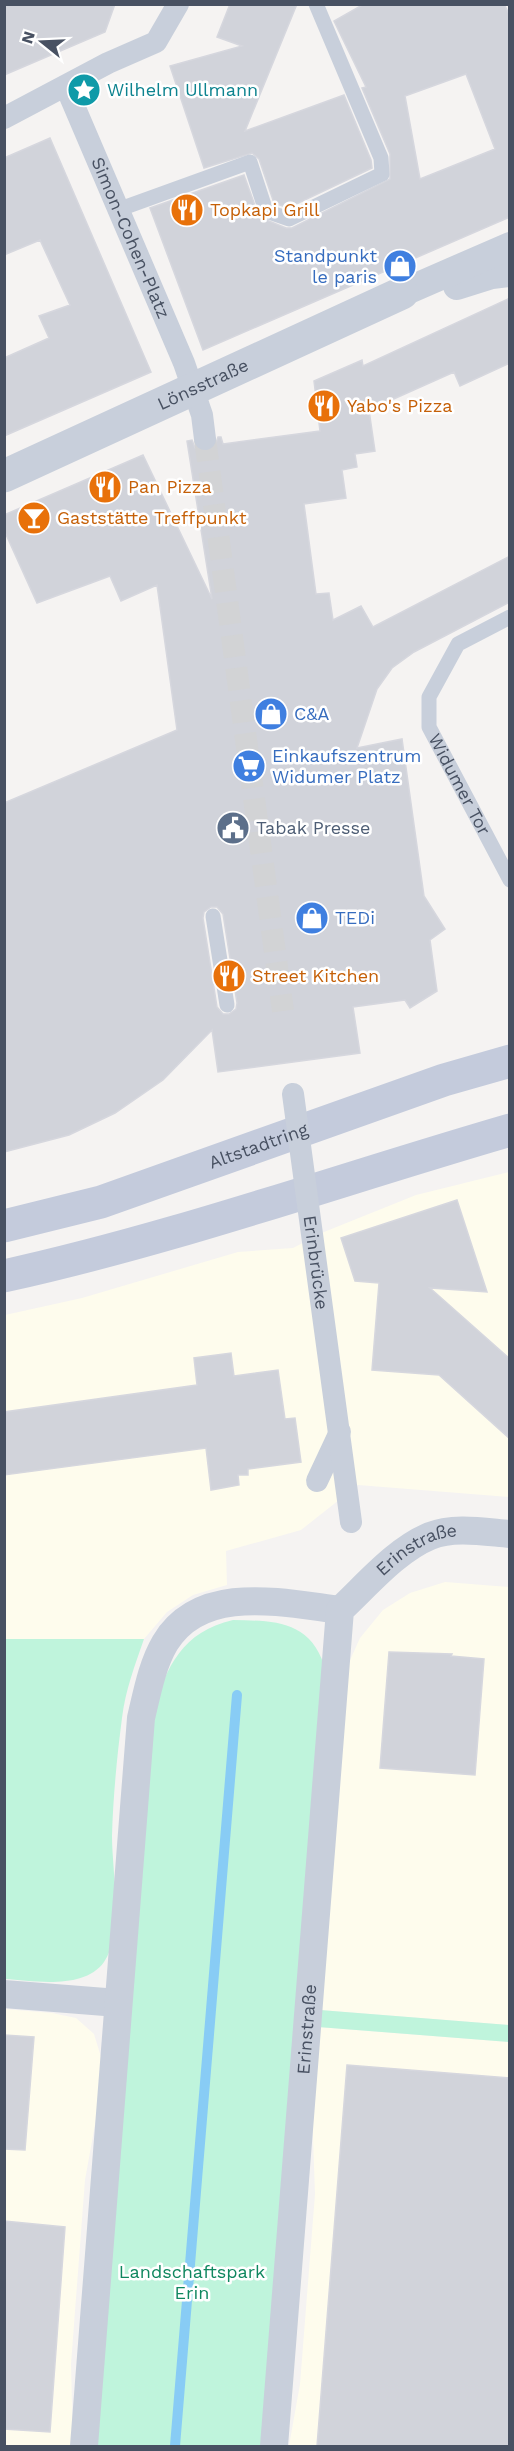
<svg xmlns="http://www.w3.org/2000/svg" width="514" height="2451" viewBox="0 0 514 2451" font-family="'Work Sans',sans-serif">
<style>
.commercial{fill:#fefced}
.green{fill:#bff4dc}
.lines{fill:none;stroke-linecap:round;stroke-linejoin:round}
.stream{stroke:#88ccf5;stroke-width:10}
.building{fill:#d1d3da;stroke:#d6d7de;stroke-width:1.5;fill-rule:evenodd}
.pedestrian-tunnel{stroke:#d2d3d5;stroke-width:22;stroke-dasharray:22 11;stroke-linecap:butt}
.service{stroke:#c8cfdb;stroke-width:15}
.pedestrian{stroke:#c8cfdb;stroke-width:22}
.minor{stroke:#c8cfdb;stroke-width:28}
.tertiary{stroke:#c8cfdb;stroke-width:33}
.secondary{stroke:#c4cbdc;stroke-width:33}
.pedestrian-bridge{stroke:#c8cfdb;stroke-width:22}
.labels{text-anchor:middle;stroke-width:5;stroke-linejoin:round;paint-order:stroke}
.culture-label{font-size:18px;fill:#0d838f;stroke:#fff;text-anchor:start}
.food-label{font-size:18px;fill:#c56008;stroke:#fff;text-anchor:start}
.street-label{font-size:18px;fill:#485162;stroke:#fff}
.shop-label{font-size:18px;fill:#366cbe;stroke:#fff;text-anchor:start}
.service-label{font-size:18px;fill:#4e5e75;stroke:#fff;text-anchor:start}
.park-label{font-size:18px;fill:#0f875f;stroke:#fff}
</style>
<rect width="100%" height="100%" fill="#f5f3f2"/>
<!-- commercial -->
<path class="commercial" d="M 509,1172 L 509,1497 L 358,1485 L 301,1530 L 226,1551 L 227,1585 L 193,1595 L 167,1612 L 144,1639 L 5,1639 L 5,1315 L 82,1298 L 238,1252 L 293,1248 L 324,1232 L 416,1195 Z
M 445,1582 L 509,1587 L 509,2025 L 320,2010 L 347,1667 L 360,1638 L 383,1610 L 410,1593 Z
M 4,2009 L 52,2013 L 76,2018 L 94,2034 L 102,2060 L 101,2091 L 85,2180 L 71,2364 L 73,2446 L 5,2446 Z
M 318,2027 L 509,2042 L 509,2446 L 289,2446 L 300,2384 L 315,2194 L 312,2109 Z"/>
<!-- green -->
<path class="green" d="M 233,1620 C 273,1621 309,1620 324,1665 L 264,2446 L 95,2446 L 153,1711 C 167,1666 182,1632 233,1620 Z
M 4,1639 L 144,1639 C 135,1665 125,1691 122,1718 C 117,1756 113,1798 112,1836 C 112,1871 124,1933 104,1962 C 84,1990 34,1981 5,1979 Z
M 320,2010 L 509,2025 L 509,2042 L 318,2027 Z"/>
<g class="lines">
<!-- stream -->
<path class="stream" d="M 175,2446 L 237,1695"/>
</g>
<!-- building -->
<path class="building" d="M 4,4 L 115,4 L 105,32 L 4,75 Z
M 230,4 L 297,4 L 245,131 L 344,95 L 371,160 L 372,168 L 288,208 L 274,203 L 259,159 L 252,153 L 204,168 L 170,66 L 242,46 L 217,37 Z
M 364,4 L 504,4 L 510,16 L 510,217 L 203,350 L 150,208 L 244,175 L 259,217 L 286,228 L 292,228 L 390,179 L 390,154 L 362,88 L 366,87 L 334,21 ZM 466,74 L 495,149 L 420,179 L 405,96 Z
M 50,138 L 151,372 L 4,436 L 4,358 L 49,338 L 39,316 L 70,305 L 40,240 L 4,255 L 4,158 Z
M 510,298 L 510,363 L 460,386 L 454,372 L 369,410 L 375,451 L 355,454 L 357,467 L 342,470 L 346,498 L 304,504 L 316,594 L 329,593 L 333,620 L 361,606 L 373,627 L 510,556 L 510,602 L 414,652 L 392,668 L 377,689 L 357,748 L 402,739 L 424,896 L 445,929 L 430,940 L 437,991 L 410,1008 L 405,1000 L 353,1007 L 360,1053 L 218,1072 L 212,1030 L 163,1080 L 115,1113 L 69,1135 L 4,1152 L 4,803 L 177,730 L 157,585 L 121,601 L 110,576 L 37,603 L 4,530 L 4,515 L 143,455 L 212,599 L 187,441 L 192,440 L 195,448 L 206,452 L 214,449 L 218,437 L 221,437 L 223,444 L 320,431 L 314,381 L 362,360 L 363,366 ZM 211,907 L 217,907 L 223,914 L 237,1003 L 236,1009 L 229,1014 L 223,1014 L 217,1007 L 203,918 L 204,912 Z
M 457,1200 L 487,1292 L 430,1288 L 510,1359 L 510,1439 L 439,1375 L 372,1370 L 379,1283 L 355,1281 L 341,1238 Z
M 231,1353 L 234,1376 L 278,1370 L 285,1419 L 295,1418 L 301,1462 L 248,1469 L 248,1475 L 238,1475 L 239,1485 L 211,1490 L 206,1448 L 4,1475 L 4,1412 L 197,1385 L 194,1358 Z
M 389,1652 L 452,1654 L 451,1656 L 484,1659 L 475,1775 L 380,1768 Z
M 4,2035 L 34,2037 L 25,2150 L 4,2149 Z
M 347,2065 L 510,2078 L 510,2446 L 317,2446 Z
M 4,2221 L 65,2227 L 50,2432 L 4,2429 Z"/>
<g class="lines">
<!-- pedestrian-tunnel -->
<path class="pedestrian-tunnel" d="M 205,439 L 283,1011"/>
<!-- service -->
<g class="service">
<path d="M 120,209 L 250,162 L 266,211 L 289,219 L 382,174 L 381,158 L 316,4"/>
<path id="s1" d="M 510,617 L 458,644 L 429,697 L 429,727 L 510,880"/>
<path d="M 213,916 L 227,1005"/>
</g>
<!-- pedestrian -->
<g class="pedestrian">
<path id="s2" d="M 66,87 L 184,363 L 202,415 L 205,439"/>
<path d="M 4,118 L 108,63 L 156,42 L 178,4"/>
<path d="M 317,1481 L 340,1432"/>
</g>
<!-- minor -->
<g class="minor">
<path d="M 457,286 L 492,275 L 510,273"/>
<path d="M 402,293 L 510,246"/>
<path d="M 4,1994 L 118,2003"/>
<path d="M 84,2446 L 141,1718 C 147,1693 152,1665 165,1643 C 201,1583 283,1603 340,1610"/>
<path id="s3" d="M 274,2446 L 340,1610 C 367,1585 396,1550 430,1536 C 454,1526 485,1532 510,1534"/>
</g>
<!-- tertiary -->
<path class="tertiary" id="s4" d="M 4,476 L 402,293"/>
<!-- secondary -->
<g class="secondary">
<path id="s5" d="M 4,1226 L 101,1202 L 444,1080 L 510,1061"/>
<path d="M 4,1276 C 176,1238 341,1179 510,1130"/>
</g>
<!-- pedestrian-bridge -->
<path class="pedestrian-bridge" id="s6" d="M 293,1094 L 351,1522"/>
</g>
<!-- icons -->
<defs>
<symbol id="sight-disc" viewBox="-11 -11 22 22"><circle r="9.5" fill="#0f9aa8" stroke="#fff"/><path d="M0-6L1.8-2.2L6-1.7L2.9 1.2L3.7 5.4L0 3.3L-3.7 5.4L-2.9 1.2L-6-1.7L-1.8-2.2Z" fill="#fff"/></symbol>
<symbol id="restaurant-disc" viewBox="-11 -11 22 22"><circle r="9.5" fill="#e8710a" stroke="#fff"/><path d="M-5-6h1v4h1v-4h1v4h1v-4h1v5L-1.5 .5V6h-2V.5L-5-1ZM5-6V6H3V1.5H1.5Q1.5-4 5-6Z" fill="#fff"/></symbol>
<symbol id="shop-disc" viewBox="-11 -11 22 22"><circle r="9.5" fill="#3f7fe0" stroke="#fff"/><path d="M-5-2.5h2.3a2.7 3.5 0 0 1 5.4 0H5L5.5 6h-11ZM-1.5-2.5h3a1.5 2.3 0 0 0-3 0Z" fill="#fff"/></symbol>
<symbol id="bar-disc" viewBox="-11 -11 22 22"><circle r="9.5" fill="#e8710a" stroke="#fff"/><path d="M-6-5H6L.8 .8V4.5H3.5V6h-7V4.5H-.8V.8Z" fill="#fff"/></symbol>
<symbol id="supermarket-disc" viewBox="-11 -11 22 22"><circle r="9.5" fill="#3f7fe0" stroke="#fff"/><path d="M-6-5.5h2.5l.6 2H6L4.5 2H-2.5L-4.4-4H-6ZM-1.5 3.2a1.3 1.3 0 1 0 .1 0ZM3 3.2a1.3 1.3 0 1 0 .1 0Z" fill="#fff"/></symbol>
<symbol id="civic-disc" viewBox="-11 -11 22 22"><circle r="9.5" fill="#5c6f8a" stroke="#fff"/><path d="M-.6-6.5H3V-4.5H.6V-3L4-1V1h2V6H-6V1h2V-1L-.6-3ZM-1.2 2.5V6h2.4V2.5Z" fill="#fff"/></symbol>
</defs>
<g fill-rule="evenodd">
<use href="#sight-disc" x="65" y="71" width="38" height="38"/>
<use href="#restaurant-disc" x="168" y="191" width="38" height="38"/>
<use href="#shop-disc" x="381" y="247" width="38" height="38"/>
<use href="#restaurant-disc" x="305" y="387" width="38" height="38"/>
<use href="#restaurant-disc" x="86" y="468" width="38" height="38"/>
<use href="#bar-disc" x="15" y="499" width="38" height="38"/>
<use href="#shop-disc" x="252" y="695" width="38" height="38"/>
<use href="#supermarket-disc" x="230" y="747" width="38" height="38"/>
<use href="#civic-disc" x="214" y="809" width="38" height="38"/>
<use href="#shop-disc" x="293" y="899" width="38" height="38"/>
<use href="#restaurant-disc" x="210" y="957" width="38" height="38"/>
</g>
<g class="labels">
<!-- culture labels -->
<g class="culture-label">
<text x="107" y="96">Wilhelm Ullmann</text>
</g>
<!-- food labels -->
<g class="food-label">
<text x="210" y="216">Topkapi Grill</text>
<text x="347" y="412">Yabo's Pizza</text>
<text x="128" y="493">Pan Pizza</text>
<text x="57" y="524">Gaststätte Treffpunkt</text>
<text x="252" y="982">Street Kitchen</text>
</g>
<!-- street labels -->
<g class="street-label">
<text dy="6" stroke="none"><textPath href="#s2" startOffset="164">Simon-Cohen-Platz</textPath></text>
<text dy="6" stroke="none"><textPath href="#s4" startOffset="219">Lönsstraße</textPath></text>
<text dy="6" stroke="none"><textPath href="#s1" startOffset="214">Widumer Tor</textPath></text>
<text dy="6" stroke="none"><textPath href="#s5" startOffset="267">Altstadtring</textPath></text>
<text dy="6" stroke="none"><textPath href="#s6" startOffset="170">Erinbrücke</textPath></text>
<text dy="6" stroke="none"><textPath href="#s3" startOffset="938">Erinstraße</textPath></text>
<text dy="6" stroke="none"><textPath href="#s3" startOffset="418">Erinstraße</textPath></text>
</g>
<!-- shop labels -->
<g class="shop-label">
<text x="377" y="262" text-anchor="end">Standpunkt<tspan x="377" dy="21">le paris</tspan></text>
<text x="294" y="720">C&amp;A</text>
<text x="272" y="762">Einkaufszentrum<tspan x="272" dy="21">Widumer Platz</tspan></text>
<text x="335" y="924">TEDi</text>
</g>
<!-- service labels -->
<g class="service-label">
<text x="256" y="834">Tabak Presse</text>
</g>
<!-- park labels -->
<g class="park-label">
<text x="192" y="2278">Landschaftspark<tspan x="192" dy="21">Erin</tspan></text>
</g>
</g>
<!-- border -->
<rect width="514" height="2451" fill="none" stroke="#485162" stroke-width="12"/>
<!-- north arrow -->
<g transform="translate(42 42) rotate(288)" stroke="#ffffff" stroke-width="4.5" paint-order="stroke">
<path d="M0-4.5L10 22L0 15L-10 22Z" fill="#485162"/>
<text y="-9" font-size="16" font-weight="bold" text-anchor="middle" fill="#485162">N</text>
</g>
</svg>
